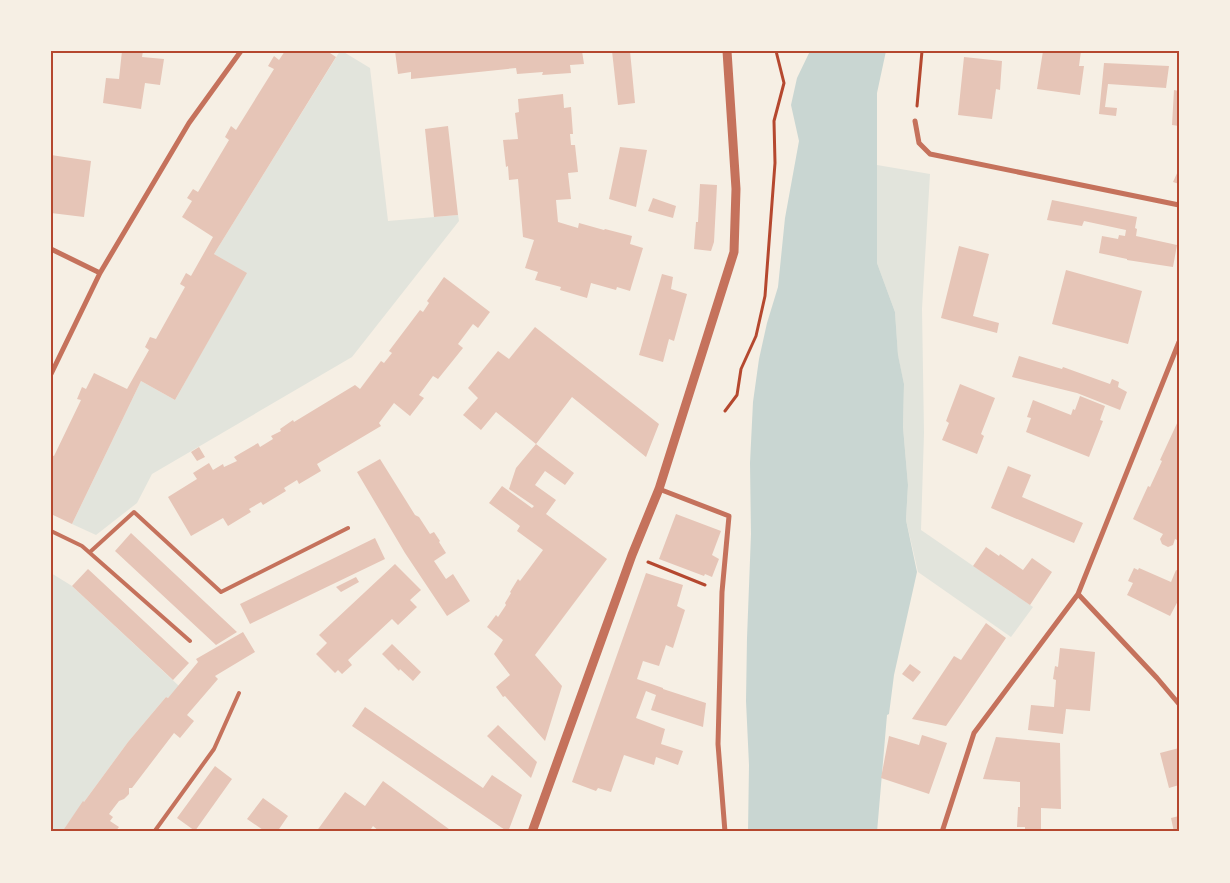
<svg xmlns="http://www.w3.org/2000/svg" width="1230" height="883" viewBox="0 0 1230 883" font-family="Rubik,sans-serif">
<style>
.green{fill:#e2e4dc}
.water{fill:#c9d6d2}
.building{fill:#e6c5b7}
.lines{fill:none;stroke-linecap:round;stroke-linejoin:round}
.path{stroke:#b5482f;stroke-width:3}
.service{stroke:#c5725c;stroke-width:4}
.minor{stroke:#c5725c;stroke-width:5}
.tertiary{stroke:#c5725c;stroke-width:9}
.neatline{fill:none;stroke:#b5482f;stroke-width:2}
</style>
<rect width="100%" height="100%" fill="#f6efe4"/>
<!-- green -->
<path class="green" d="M 340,51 L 342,51 L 370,68 L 388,221 L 458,215 L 459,221 L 352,357 L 152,474 L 137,503 L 96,535 L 72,524 L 141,381 L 175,400 L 246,273 L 214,254 Z
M 877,165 L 930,174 L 922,309 L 924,433 L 921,530 L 1033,607 L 1011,637 L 918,572 L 906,520 L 908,485 L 903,427 L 904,384 L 898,356 L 895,312 L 877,263 Z
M 51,573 L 72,586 L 179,686 L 168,698 L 166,697 L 128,742 L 84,802 L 83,802 L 62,832 L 51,832 Z"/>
<!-- water -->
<path class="water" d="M 810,51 L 886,51 L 877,93 L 877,263 L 895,312 L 898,355 L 904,384 L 903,427 L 908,485 L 906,520 L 917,572 L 894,675 L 889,714 L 887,715 L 877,832 L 748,832 L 749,765 L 746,701 L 747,638 L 751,534 L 750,463 L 753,402 L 759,359 L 767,323 L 778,287 L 785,218 L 799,141 L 791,105 L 797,78 Z"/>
<!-- building -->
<path class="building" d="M 122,51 L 143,51 L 142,57 L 164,59 L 160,85 L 145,83 L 141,109 L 103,103 L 106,78 L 119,79 Z
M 285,51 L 327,51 L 336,57 L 214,254 L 247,273 L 175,400 L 141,381 L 72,524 L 51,514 L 51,455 L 54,456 L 81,400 L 77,399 L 82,387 L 86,389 L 94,373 L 127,389 L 149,350 L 145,347 L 150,337 L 156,339 L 185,287 L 180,284 L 186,273 L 191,276 L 213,237 L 182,217 L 192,201 L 187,198 L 193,189 L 198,192 L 229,140 L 225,137 L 231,126 L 236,130 L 274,69 L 268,66 L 274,56 L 279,60 Z
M 395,51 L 582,51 L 584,64 L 570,65 L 571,73 L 542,75 L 543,72 L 517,74 L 516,68 L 411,79 L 411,72 L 398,74 Z
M 612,51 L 630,51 L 635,103 L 618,105 Z
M 1043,51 L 1081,51 L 1079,66 L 1084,66 L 1080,95 L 1037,89 Z
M 964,57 L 1002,61 L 1000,90 L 996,89 L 992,119 L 958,115 Z
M 1104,63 L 1169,66 L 1166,88 L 1108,84 L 1105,107 L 1117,108 L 1116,116 L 1099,114 Z
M 1174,90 L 1179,91 L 1179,126 L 1172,125 Z
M 563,94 L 564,108 L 571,107 L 573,134 L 570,134 L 571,145 L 575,145 L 578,172 L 568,173 L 571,199 L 556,200 L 558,222 L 578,228 L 579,223 L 604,230 L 605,229 L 632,236 L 630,244 L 643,248 L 630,291 L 617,287 L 616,290 L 591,283 L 587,298 L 560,290 L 561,287 L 535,280 L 538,272 L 525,268 L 534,240 L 523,237 L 518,179 L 509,180 L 508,166 L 506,167 L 503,140 L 518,139 L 515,113 L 519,112 L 518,99 Z
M 448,126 L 458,215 L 434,217 L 425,129 Z
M 620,147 L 647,150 L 636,207 L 609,199 Z
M 51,155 L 91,161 L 84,217 L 51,213 Z
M 1179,169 L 1179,184 L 1173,182 Z
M 700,184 L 717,185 L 714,242 L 711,251 L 694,249 L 696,222 L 698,222 Z
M 653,198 L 676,206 L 673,218 L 648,211 Z
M 1052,200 L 1137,217 L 1135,228 L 1137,229 L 1136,236 L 1177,245 L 1173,267 L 1127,260 L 1127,259 L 1099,253 L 1102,236 L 1118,239 L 1119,235 L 1125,236 L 1126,230 L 1084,221 L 1082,226 L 1047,220 Z
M 959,246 L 989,254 L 973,316 L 999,323 L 997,333 L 941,318 Z
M 1066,270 L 1142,291 L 1128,344 L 1052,324 Z
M 662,274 L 673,277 L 671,289 L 687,294 L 674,341 L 669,339 L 663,362 L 639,355 Z
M 444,277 L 490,312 L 478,328 L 473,324 L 458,344 L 463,348 L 438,379 L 433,376 L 419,395 L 424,398 L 410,416 L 394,403 L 379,423 L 381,426 L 317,464 L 321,471 L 299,484 L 297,480 L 284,488 L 286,491 L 263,505 L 261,502 L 249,509 L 251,512 L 228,526 L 223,518 L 191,536 L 168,497 L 197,479 L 193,473 L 209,463 L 213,470 L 223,464 L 224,467 L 237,461 L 234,457 L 258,443 L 260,447 L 273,439 L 271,436 L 281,431 L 280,429 L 293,420 L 294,422 L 355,385 L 360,389 L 381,361 L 384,363 L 392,353 L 389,351 L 420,310 L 423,312 L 429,303 L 427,301 Z
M 535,327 L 659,424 L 646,457 L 572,397 L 536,444 L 496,412 L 481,430 L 463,415 L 478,398 L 468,388 L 498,351 L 509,359 Z
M 1019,356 L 1062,369 L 1063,367 L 1110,384 L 1112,379 L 1119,382 L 1118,387 L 1127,392 L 1120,410 L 1077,393 L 1012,377 Z
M 960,384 L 995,398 L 981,434 L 984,436 L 977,454 L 942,440 L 949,423 L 946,421 Z
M 1080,396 L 1105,406 L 1100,420 L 1103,421 L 1089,457 L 1026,432 L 1031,418 L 1027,417 L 1033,400 L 1071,415 L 1073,409 L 1075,410 Z
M 1179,419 L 1179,541 L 1175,539 L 1173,545 L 1168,547 L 1162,544 L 1160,539 L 1163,534 L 1133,519 L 1148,486 L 1150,487 L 1162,461 L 1160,460 Z
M 536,444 L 574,473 L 565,485 L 545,471 L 535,485 L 556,500 L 546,514 L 607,559 L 535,655 L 562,686 L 545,741 L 505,696 L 503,697 L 496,687 L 510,675 L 494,654 L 503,640 L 487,627 L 496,615 L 498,617 L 506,605 L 505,603 L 511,593 L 510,592 L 518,579 L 520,581 L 543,550 L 517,531 L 520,526 L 489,503 L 502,486 L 532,508 L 534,506 L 509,489 L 516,468 Z
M 199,447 L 205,457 L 197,461 L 191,452 Z
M 380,459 L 415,515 L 419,517 L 430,534 L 434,532 L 440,541 L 439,542 L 446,553 L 434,561 L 446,579 L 453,574 L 470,601 L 447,616 L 405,553 L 357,472 Z
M 1008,466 L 1031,475 L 1022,497 L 1083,523 L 1074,543 L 991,508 Z
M 676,514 L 721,531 L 712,555 L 719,559 L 712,577 L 705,574 L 704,576 L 659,559 Z
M 131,533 L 237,632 L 216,645 L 115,551 Z
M 375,538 L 385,559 L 250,624 L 240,604 Z
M 986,547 L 999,556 L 1000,554 L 1023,570 L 1032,558 L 1052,572 L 1030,605 L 973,566 Z
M 395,564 L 421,590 L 410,600 L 417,607 L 398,625 L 392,619 L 348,660 L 352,665 L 342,674 L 338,670 L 335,673 L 316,654 L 327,643 L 319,635 Z
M 1134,568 L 1138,570 L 1139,568 L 1171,582 L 1176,570 L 1179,571 L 1179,599 L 1170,616 L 1127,595 L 1133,583 L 1128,581 Z
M 88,569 L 189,663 L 173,680 L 72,586 Z
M 646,573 L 683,585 L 677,606 L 685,610 L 673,648 L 666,645 L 659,666 L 643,661 L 637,679 L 663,688 L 663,689 L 706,703 L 703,727 L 651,710 L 656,695 L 646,691 L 636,718 L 665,729 L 661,744 L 683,751 L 678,765 L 656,757 L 654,765 L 624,755 L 611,792 L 598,788 L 596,791 L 572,782 Z
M 356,577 L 359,582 L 341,592 L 336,587 Z
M 986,623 L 1006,638 L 946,726 L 912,719 L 954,656 L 961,660 Z
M 243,632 L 255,652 L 215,676 L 218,679 L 187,715 L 194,721 L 180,738 L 174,733 L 132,788 L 129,788 L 129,794 L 124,799 L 119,801 L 109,814 L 113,817 L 110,821 L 119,827 L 115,832 L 62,832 L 83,801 L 84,802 L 128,742 L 166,697 L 168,698 L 198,662 L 196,659 Z
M 392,644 L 421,672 L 413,681 L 400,669 L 399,671 L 382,654 Z
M 1060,648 L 1095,652 L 1090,711 L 1066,709 L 1063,734 L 1028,730 L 1031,705 L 1054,707 L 1056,680 L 1053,679 L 1055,666 L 1058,667 Z
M 910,664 L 921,672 L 913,682 L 902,674 Z
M 365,707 L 483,788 L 492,775 L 522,795 L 508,832 L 352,726 Z
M 498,725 L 537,762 L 531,778 L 487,736 Z
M 922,735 L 947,743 L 929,794 L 881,778 L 889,736 L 919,745 Z
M 996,737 L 1060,743 L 1061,809 L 1041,808 L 1041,832 L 1025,832 L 1025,827 L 1017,827 L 1018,807 L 1020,807 L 1020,782 L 983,779 Z
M 1179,748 L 1179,785 L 1169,788 L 1160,753 Z
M 215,766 L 232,779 L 195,831 L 177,818 Z
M 383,781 L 453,832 L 380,832 L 373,826 L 369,832 L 316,832 L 345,792 L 365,806 Z
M 263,798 L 288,816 L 277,832 L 266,832 L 247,819 Z
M 1179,816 L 1179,832 L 1174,832 L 1171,818 Z"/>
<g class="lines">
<!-- path -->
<path class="path" d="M 917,106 L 922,51
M 725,411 L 737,395 L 741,369 L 756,336 L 765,296 L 775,163 L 774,121 L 784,83 L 776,51
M 648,562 L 705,585"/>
<!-- service -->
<path class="service" d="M 51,531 L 82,546 L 190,641
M 90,552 L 134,512 L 221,592 L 348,528
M 154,832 L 214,749 L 239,693"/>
<!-- minor -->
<path class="minor" d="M 915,121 L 919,143 L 930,154 L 1179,205
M 51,249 L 100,273
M 51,374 L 100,273 L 189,123 L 241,51
M 659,489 L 729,516 L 722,592 L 718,744 L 725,832
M 1078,594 L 1157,678 L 1179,704
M 942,832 L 974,733 L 1078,594 L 1179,342"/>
<!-- tertiary -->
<path class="tertiary" d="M 532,832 L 632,555 L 659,489 L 734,252 L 736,189 L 727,51"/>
</g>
<!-- border -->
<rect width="1230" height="883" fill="none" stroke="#f6efe4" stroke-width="105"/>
<rect x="52" y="52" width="1126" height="778" class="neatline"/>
</svg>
